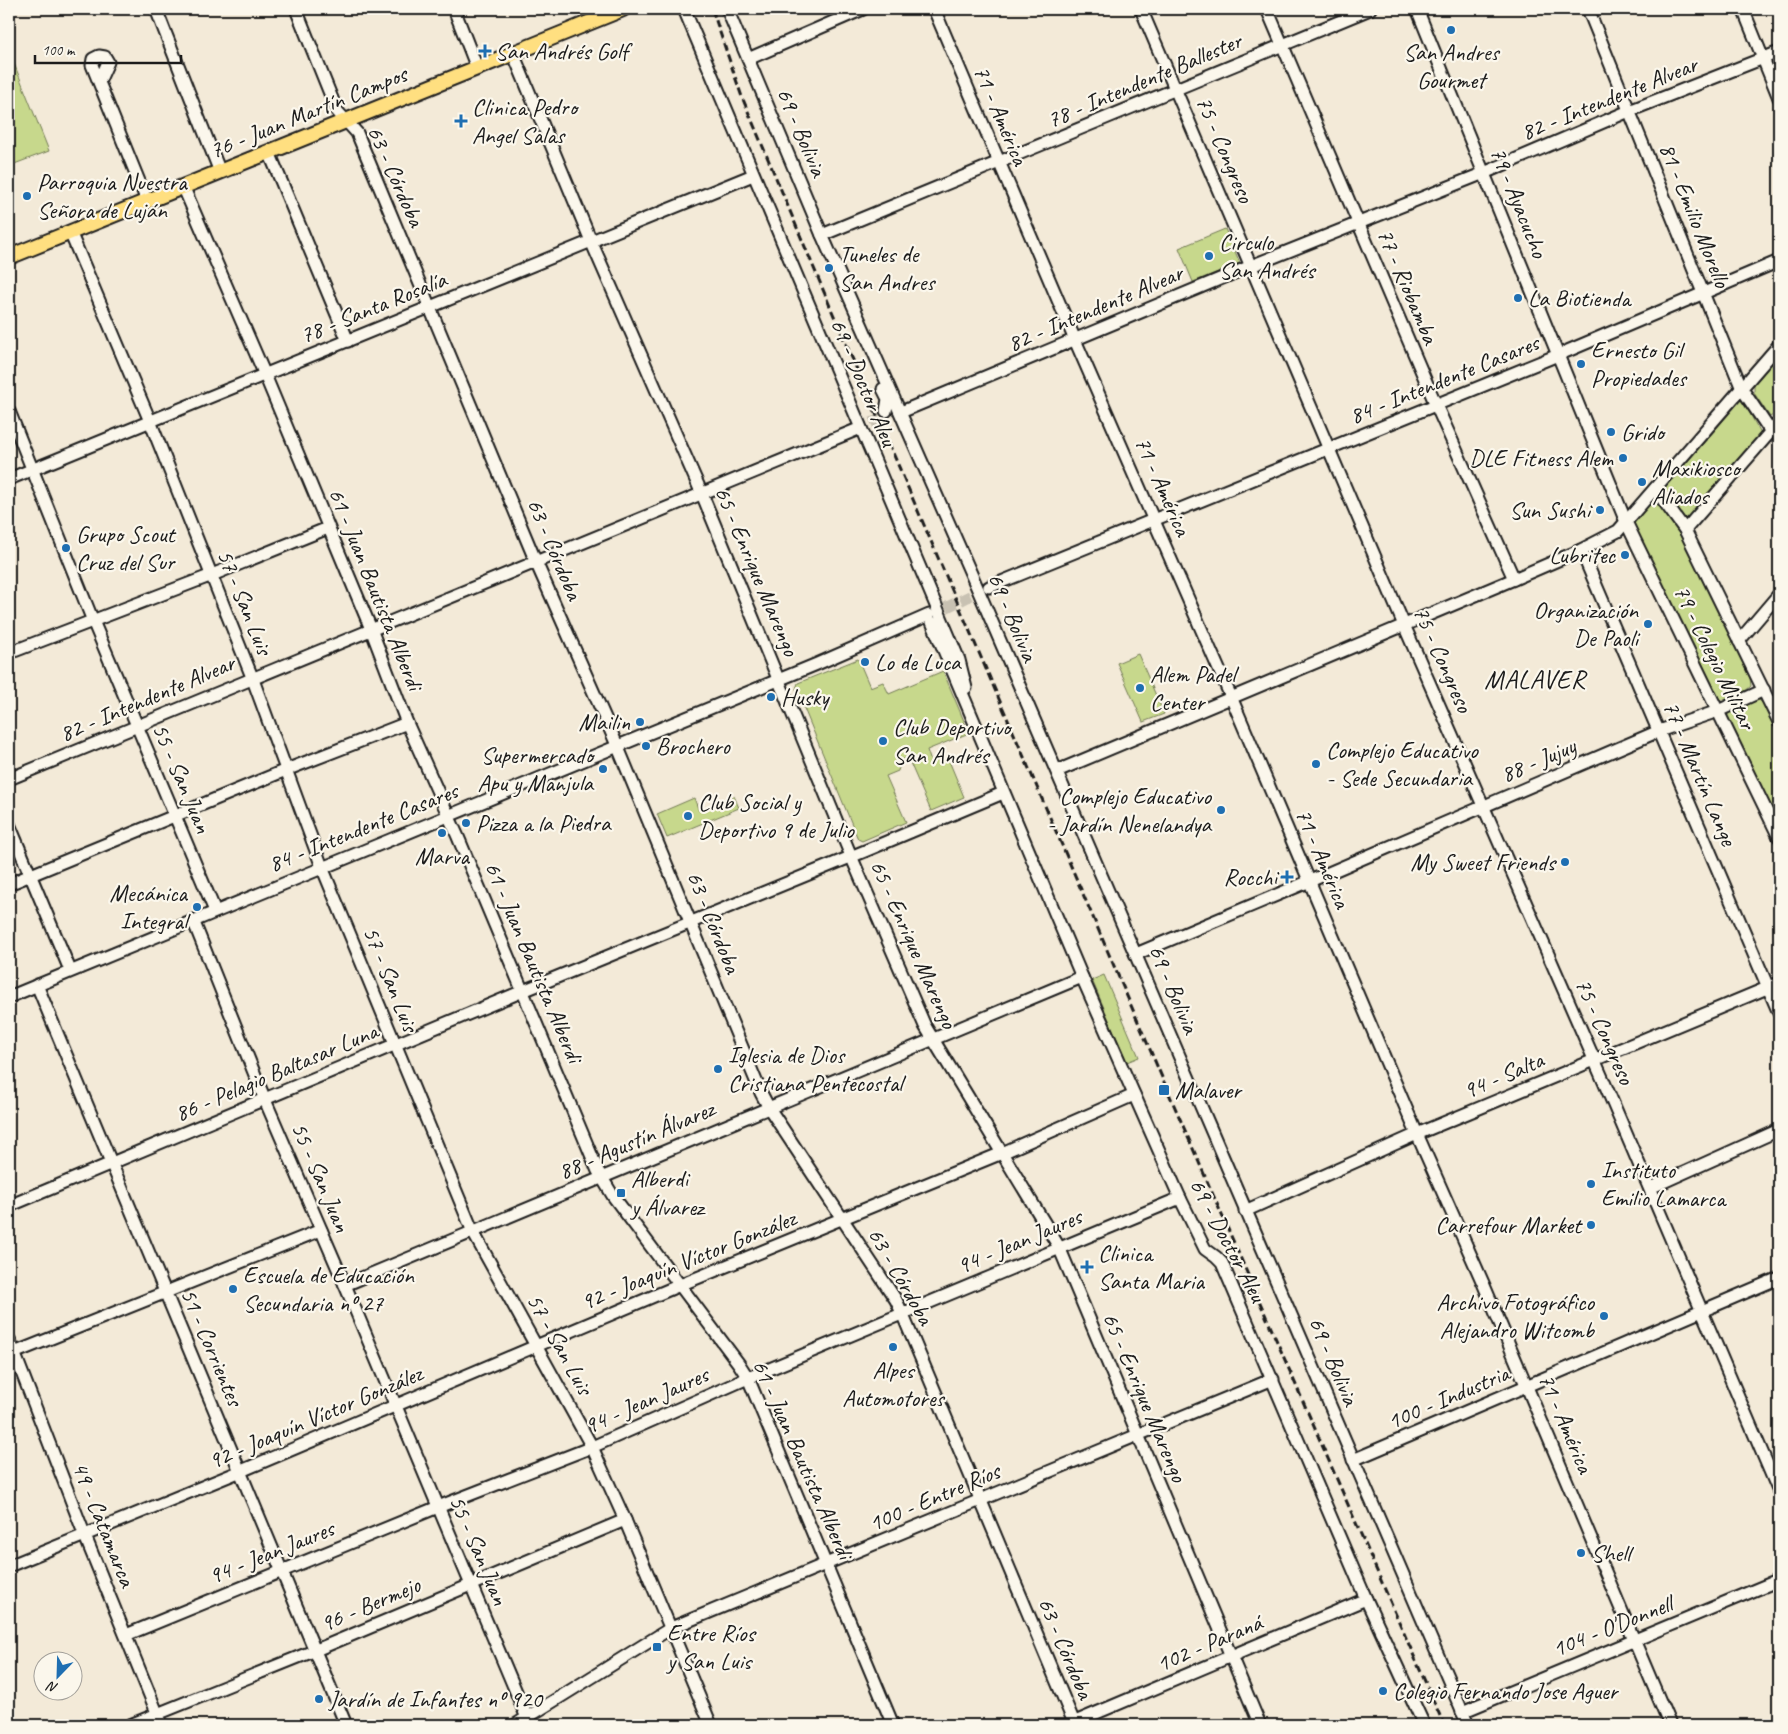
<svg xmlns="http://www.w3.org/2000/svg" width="1788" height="1734" viewBox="0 0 1788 1734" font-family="Caveat,sans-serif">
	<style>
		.green { fill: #c7d88c; stroke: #727a54 }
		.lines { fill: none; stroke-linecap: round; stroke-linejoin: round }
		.minor-tunnel { stroke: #c8c1b2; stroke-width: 11; stroke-dasharray: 11 5.5; stroke-linecap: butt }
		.minor-casing { stroke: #1c1c1c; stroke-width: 15 }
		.major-casing { stroke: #1c1c1c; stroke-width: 18 }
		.minor { stroke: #fbf7ec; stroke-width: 11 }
		.major { stroke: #ffdf80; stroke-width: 14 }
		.rail { stroke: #1c1c1c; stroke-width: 3; stroke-dasharray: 8 4; stroke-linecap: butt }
		.poi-dot { fill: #1f6fb2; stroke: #fbf7ec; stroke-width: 2 }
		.labels { text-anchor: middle; stroke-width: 4.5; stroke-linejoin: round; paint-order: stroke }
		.poi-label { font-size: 24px; fill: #1c1c1c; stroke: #fbf7ec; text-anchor: start }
		.street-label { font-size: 24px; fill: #1c1c1c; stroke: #fbf7ec }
		.quarter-label { font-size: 26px; letter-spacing: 1px; fill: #1c1c1c; stroke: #fbf7ec }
	</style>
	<rect width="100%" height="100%" fill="#f3ead8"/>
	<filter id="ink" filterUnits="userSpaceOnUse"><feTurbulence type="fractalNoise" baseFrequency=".02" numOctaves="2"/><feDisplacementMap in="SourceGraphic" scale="10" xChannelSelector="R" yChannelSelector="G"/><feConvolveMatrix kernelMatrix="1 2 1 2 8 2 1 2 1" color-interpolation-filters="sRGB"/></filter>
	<g filter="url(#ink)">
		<!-- green -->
		<g class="green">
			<path d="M9,51L49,151L9,166Z"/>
			<path d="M1225,229L1240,263L1193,282L1179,248Z"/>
			<path d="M1779,355V409L1775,414L1770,417L1754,393V384Z"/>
			<path d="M1742,399L1761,434L1685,521L1662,491Z"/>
			<path d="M1654,498L1658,500L1684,537L1750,678L1751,686C1743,694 1730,700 1719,700L1716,697L1634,527L1635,520Z"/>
			<path d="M1138,654L1164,714L1143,722L1117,663Z"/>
			<path d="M858,659L870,687L883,682L889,694L943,671L969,733L927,750L931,762L947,756L964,797L931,811L908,758L901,760L898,771L886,776L906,822L862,841L858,839L796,689L798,683Z"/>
			<path d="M1755,698L1759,700L1764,705L1779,737V828L1727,719C1728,706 1744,703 1755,698Z"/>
			<path d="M734,796L739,808L667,838L657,814L694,798L699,811Z"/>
			<path d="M1104,975L1139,1057L1127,1062L1092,980Z"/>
		</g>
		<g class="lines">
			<!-- minor-tunnel -->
			<g class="minor-tunnel">
				<path d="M856,430L880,419L886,411"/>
				<path d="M931,615L986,588"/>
			</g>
			<!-- minor casing -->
			<g class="minor-casing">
				<g id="minor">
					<path d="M156,9L220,172"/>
					<path d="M296,9L337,111L357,133L536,562L617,745L761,1093L769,1108L896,1300L902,1313L1075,1725"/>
					<path d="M454,9L477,68"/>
					<path d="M684,9L959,660L966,688"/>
					<path d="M727,9L822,235L976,585L1468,1725"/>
					<path d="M934,9L1075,340L1231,697L1417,1134L1483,1283L1670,1725"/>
					<path d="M1141,9L1404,625L1604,1082L1779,1492"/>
					<path d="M1267,9L1436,405L1514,579"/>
					<path d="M1417,9L1626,522L1779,837"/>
					<path d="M1588,9L1742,389L1771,432"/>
					<path d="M1743,9L1779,98"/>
					<path d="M513,53L591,241L702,494L851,856L925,1026L1059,1247L1260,1725"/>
					<path d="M748,59L863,9"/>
					<path d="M99,82L108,62L105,57L99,56L93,59L92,65L147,201"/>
					<path d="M269,152L348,341"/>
					<path d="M183,186L265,375L371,629L407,723L458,837L598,1171L613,1196L739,1364L748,1378L893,1725"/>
					<path d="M70,232L150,421L252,677L322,867L473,1232L592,1447L625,1520L711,1725"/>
					<path d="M822,235L1370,9"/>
					<path d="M883,389L888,399L886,411"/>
					<path d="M9,411L93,621L215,911"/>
					<path d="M901,412L1251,266L1484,173L1629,111L1779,52"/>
					<path d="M9,479L753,175"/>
					<path d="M1655,489L1685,530L1779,722"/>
					<path d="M1685,530L1779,422"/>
					<path d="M1581,550L1779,1013"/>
					<path d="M989,587L1558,355L1779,261"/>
					<path d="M932,622L1082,977L1180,1198L1205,1249L1216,1257L1222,1263L1366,1599L1424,1725"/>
					<path d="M1739,641L1779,594"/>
					<path d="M9,653L212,575L328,528"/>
					<path d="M1057,771L1514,579L1581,550L1618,531L1779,345"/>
					<path d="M9,779L856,430"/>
					<path d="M9,824L70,970"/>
					<path d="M9,884L286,770L407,723"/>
					<path d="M193,920L265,1100L345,1285L530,1725"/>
					<path d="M1136,954L1310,881L1659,731L1718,711L1764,690"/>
					<path d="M37,985L346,1725"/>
					<path d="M9,997L817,664L929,615"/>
					<path d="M1650,1188L1779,1130"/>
					<path d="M9,1206L523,991L865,851L1003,793"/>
					<path d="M1245,1211L1417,1134L1779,983"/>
					<path d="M345,1285L1082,977"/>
					<path d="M9,1339L85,1536L162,1725"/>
					<path d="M9,1355L321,1230"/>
					<path d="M1353,1460L1779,1278"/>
					<path d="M9,1566L241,1471L680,1285L1002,1153L1134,1095"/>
					<path d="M126,1635L438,1507L592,1447L748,1378L1180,1198"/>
					<path d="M1462,1712L1779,1580"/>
					<path d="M130,1725L316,1650L625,1520"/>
					<path d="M515,1725L671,1628L1273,1379"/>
					<path d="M1068,1725L1366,1599"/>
				</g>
			</g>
			<!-- major casing -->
			<g class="major-casing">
				<path id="major" d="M9,257L623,9"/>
			</g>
			<!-- minor -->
			<use href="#minor" class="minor"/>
			<!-- major -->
			<use href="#major" class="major"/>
			<!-- rail -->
			<path class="rail" d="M712,9L742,97L840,330L1167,1089L1444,1725"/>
		</g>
	</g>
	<!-- markers -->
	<g class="poi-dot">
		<circle cx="1451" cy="30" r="5"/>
		<path d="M482.5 43.5h5v5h5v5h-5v5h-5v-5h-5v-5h5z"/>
		<path d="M458.5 113.5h5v5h5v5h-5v5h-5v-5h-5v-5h5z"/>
		<circle cx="27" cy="196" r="5"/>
		<circle cx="1209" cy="256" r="5"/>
		<circle cx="829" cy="268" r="5"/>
		<circle cx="1518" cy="298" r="5"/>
		<circle cx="1581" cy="364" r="5"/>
		<circle cx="1611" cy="432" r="5"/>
		<circle cx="1623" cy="458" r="5"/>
		<circle cx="1642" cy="482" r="5"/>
		<circle cx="1600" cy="510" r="5"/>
		<circle cx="66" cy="548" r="5"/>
		<circle cx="1625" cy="555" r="5"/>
		<circle cx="1648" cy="624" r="5"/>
		<circle cx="865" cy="662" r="5"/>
		<circle cx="1140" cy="688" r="5"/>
		<circle cx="771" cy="697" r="5"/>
		<circle cx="640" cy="722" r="5"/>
		<circle cx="883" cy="741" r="5"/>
		<circle cx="646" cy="746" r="5"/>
		<circle cx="1316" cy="764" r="5"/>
		<circle cx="603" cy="769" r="5"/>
		<circle cx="1221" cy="810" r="5"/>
		<circle cx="688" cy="816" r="5"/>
		<circle cx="466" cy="823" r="5"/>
		<circle cx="442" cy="833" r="5"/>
		<circle cx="1565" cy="862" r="5"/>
		<path d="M1284.5 869.5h5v5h5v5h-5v5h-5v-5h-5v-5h5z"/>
		<circle cx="197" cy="907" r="5"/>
		<circle cx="718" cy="1069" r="5"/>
		<rect x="1158" y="1084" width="12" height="12" rx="2.5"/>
		<circle cx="1591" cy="1184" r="5"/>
		<rect x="616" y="1188" width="10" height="10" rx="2.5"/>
		<circle cx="1591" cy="1225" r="5"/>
		<path d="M1084.5 1259.5h5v5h5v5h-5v5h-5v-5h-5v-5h5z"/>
		<circle cx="233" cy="1289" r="5"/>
		<circle cx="1604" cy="1316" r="5"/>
		<circle cx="893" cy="1347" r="5"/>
		<circle cx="1581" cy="1553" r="5"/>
		<rect x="652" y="1642" width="10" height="10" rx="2.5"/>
		<circle cx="1383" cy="1691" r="5"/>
		<circle cx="319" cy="1699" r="5"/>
	</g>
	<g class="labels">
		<!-- poi labels -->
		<g class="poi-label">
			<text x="495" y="59">San Andrés Golf</text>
			<text x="1451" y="60" text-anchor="middle">San Andres<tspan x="1451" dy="28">Gourmet</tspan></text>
			<text x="472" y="115">Clinica Pedro<tspan x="472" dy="28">Angel Salas</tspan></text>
			<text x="37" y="190">Parroquia Nuestra<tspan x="37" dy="28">Señora de Luján</tspan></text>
			<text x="1219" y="250">Circulo<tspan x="1219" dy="28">San Andrés</tspan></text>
			<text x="839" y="262">Tuneles de<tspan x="839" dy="28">San Andres</tspan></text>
			<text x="1528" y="306">La Biotienda</text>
			<text x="1591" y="358">Ernesto Gil<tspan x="1591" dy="28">Propiedades</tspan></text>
			<text x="1621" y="440">Grido</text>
			<text x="1613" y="466" text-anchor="end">DLE Fitness Alem</text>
			<text x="1652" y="476">Maxikiosco<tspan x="1652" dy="28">Aliados</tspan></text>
			<text x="1590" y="518" text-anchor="end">Sun Sushi</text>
			<text x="76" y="542">Grupo Scout<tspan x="76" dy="28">Cruz del Sur</tspan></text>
			<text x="1615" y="563" text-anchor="end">Lubritec</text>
			<text x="1638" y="618" text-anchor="end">Organización<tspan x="1638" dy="28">De Paoli</tspan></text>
			<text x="875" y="670">Lo de Luca</text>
			<text x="1150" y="682">Alem Padel<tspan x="1150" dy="28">Center</tspan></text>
			<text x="781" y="705">Husky</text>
			<text x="630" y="730" text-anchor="end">Mailin</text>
			<text x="893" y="735">Club Deportivo<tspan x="893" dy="28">San Andrés</tspan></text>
			<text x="656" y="754">Brochero</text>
			<text x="1326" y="758">Complejo Educativo<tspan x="1326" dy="28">- Sede Secundaria</tspan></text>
			<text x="593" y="763" text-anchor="end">Supermercado<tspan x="593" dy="28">Apu y Manjula</tspan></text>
			<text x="1211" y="804" text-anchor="end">Complejo Educativo<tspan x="1211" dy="28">- Jardín Nenelandya</tspan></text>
			<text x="698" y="810">Club Social y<tspan x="698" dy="28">Deportivo 9 de Julio</tspan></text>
			<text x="476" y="831">Pizza a la Piedra</text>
			<text x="442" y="864" text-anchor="middle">Marva</text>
			<text x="1555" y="870" text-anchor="end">My Sweet Friends</text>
			<text x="1277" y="885" text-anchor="end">Rocchi</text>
			<text x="187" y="901" text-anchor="end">Mecánica<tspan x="187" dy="28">Integral</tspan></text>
			<text x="728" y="1063">Iglesia de Dios<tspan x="728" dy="28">Cristiana Pentecostal</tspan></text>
			<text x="1175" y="1098">Malaver</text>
			<text x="1601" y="1178">Instituto<tspan x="1601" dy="28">Emilio Lamarca</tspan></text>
			<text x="631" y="1187">Alberdi<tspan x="631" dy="28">y Álvarez</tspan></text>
			<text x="1581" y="1233" text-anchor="end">Carrefour Market</text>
			<text x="1098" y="1261">Clinica<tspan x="1098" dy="28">Santa Maria</tspan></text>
			<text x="243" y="1283">Escuela de Educación<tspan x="243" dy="28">Secundaria nº 27</tspan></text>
			<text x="1594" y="1310" text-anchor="end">Archivo Fotográfico<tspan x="1594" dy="28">Alejandro Witcomb</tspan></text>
			<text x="893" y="1378" text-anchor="middle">Alpes<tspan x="893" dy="28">Automotores</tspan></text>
			<text x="1591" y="1561">Shell</text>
			<text x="667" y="1641">Entre Ríos<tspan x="667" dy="28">y San Luis</tspan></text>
			<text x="1393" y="1699">Colegio Fernando Jose Aguer</text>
			<text x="329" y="1707">Jardín de Infantes nº 920</text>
		</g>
		<!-- street labels -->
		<g class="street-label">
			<text transform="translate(1144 80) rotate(-23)" y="8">78 - Intendente Ballester</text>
			<text transform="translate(1609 98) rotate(-22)" y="8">82 - Intendente Alvear</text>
			<text transform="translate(308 112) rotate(-22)" y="8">76 - Juan Martín Campos</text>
			<text transform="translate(1001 115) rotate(67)" y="8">71 - América</text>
			<text transform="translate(802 132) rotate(67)" y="8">69 - Bolivia</text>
			<text transform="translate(1225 149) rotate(67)" y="8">75 - Congreso</text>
			<text transform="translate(396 176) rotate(66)" y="8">63 - Córdoba</text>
			<text transform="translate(1519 202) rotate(68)" y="8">79 - Ayacucho</text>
			<text transform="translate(1695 215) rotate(68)" y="8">81 - Emilio Morello</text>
			<text transform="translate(1408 286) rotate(67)" y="8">77 - Riobamba</text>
			<text transform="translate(373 307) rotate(-22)" y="8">78 - Santa Rosalía</text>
			<text transform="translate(1095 308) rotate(-23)" y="8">82 - Intendente Alvear</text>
			<text transform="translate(1444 379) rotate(-22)" y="8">84 - Intendente Casares</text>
			<text transform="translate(864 382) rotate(67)" y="8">69 - Doctor Aleu</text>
			<text transform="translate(1163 486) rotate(66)" y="8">71 - América</text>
			<text transform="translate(555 549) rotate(67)" y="8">63 - Córdoba</text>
			<text transform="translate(757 571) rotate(67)" y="8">65 - Enrique Marengo</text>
			<text transform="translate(376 589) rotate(68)" y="8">61 - Juan Bautista Alberdi</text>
			<text transform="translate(245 602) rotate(68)" y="8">57 - San Luis</text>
			<text transform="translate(1013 617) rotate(67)" y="8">69 - Bolivia</text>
			<text transform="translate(1715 657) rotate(64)" y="8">79 - Colegio Militar</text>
			<text transform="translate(1443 659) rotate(66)" y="8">75 - Congreso</text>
			<text transform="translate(147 698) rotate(-23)" y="8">82 - Intendente Alvear</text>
			<text transform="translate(1538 760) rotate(-23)" y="8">88 - Jujuy</text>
			<text transform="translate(1700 773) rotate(67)" y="8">77 - Martín Lange</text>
			<text transform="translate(182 778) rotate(67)" y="8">55 - San Juan</text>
			<text transform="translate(363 827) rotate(-22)" y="8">84 - Intendente Casares</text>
			<text transform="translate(1323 858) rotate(67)" y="8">71 - América</text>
			<text transform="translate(714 922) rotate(68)" y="8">63 - Córdoba</text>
			<text transform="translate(914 944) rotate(66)" y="8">65 - Enrique Marengo</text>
			<text transform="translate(534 962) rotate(67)" y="8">61 - Juan Bautista Alberdi</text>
			<text transform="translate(391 979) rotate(68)" y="8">57 - San Luis</text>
			<text transform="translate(1174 989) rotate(67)" y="8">69 - Bolivia</text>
			<text transform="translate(1605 1031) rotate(66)" y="8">75 - Congreso</text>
			<text transform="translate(276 1072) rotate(-23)" y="8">86 - Pelagio Baltasar Luna</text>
			<text transform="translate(1503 1075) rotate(-23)" y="8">94 - Salta</text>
			<text transform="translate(636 1140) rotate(-23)" y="8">88 - Agustín Álvarez</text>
			<text transform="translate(321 1177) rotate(67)" y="8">55 - San Juan</text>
			<text transform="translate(1228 1240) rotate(62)" y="8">69 - Doctor Aleu</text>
			<text transform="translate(1019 1241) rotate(-23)" y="8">94 - Jean Jaures</text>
			<text transform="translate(688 1260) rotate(-22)" y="8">92 - Joaquín Víctor González</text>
			<text transform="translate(901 1276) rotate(60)" y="8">63 - Córdoba</text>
			<text transform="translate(560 1344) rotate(61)" y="8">57 - San Luis</text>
			<text transform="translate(212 1347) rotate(67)" y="8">51 - Corrientes</text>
			<text transform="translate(1334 1361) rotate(67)" y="8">69 - Bolivia</text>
			<text transform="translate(1145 1397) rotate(67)" y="8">65 - Enrique Marengo</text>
			<text transform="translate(1448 1397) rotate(-23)" y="8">100 - Industria</text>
			<text transform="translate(646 1400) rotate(-24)" y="8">94 - Jean Jaures</text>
			<text transform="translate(315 1417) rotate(-23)" y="8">92 - Joaquín Víctor González</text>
			<text transform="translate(1566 1423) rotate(67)" y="8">71 - América</text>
			<text transform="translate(803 1459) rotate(66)" y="8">61 - Juan Bautista Alberdi</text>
			<text transform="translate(934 1497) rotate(-23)" y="8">100 - Entre Ríos</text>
			<text transform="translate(104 1524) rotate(68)" y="8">49 - Catamarca</text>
			<text transform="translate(479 1550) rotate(67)" y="8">55 - San Juan</text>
			<text transform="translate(271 1552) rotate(-22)" y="8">94 - Jean Jaures</text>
			<text transform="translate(370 1604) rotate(-23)" y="8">96 - Bermejo</text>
			<text transform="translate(1612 1626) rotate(-22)" y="8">104 - O'Donnell</text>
			<text transform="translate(1209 1643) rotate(-23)" y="8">102 - Paraná</text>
			<text transform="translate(1066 1648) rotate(67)" y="8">63 - Córdoba</text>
		</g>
		<!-- quarter labels -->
		<g class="quarter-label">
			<text x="1535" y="688">MALAVER</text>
		</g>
	</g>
	<!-- margin -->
	<rect width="1788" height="1734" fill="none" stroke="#fbf7ec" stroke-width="30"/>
	<rect x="15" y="15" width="1758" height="1704" fill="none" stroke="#1c1c1c" stroke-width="2" filter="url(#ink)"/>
	<!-- north arrow -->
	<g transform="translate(58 1676) rotate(203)"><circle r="24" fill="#fbf7ec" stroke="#a29f99"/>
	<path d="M0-4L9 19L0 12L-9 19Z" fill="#1f6fb2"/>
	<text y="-8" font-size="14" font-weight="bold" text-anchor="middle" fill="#1c1c1c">N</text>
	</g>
	<!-- scale -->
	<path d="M35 55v8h146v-8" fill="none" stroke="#1c1c1c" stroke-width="2.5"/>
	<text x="42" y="55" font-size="15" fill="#1c1c1c" stroke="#fbf7ec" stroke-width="4" paint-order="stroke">100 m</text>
</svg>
